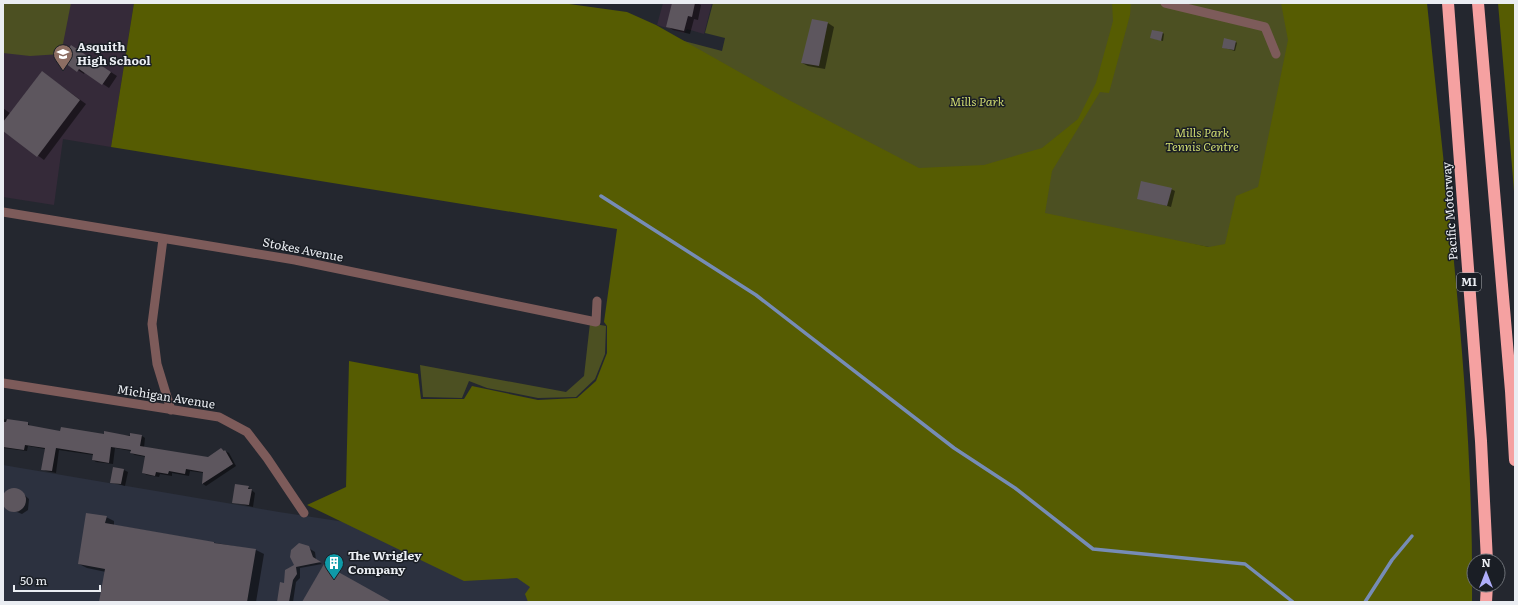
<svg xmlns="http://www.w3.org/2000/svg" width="1518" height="605" viewBox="0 0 1518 605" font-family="Literata,serif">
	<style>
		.built { fill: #2c313f }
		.education { fill: #352a39 }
		.green { fill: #4c5022 }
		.forest { fill: #565c02 }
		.shadow { fill: #0007 }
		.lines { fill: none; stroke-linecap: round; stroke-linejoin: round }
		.stream { stroke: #768cb6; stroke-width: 3.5 }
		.building { fill: #5d565e }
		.street { stroke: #7d5b5a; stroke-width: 9 }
		.highway { stroke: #f5a1a1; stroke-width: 12 }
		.labels { text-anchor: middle; stroke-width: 3; stroke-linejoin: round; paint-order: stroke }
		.shield { fill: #1a1e25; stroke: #acafb4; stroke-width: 1 }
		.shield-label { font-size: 11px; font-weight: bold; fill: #eaedf2 }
		.poi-label { font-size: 12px; font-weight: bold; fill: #eaedf2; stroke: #1a1e25; text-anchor: start }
		.park-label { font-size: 12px; font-style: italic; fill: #cfda70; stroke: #1a1e25 }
		.street-label { font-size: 12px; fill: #eaedf2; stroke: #1a1e25 }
	</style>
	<rect width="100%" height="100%" fill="#24272f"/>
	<!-- built -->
	<path class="built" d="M3,465L279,512L530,550V590L532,602H3Z"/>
	<!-- education -->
	<g class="education">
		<path d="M3,3H134L111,147L63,139L54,205L3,197Z"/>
		<path d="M663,3H712L704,34L687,29L684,33L657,25Z"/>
	</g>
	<!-- green -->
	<g class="green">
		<path d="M3,3H71L61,54L30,56L3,53Z"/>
		<path d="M713,3H1331L1286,255L1209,247L641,147L661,35L722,51L725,38L705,33Z"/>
		<path d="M590,323L606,326L605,354L595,379L576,397L538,398L487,388L469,381L462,398L423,397L420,365L566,392L584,376Z"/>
	</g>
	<!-- forest -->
	<g class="forest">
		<path d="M134,3H562L627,12L656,25L785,98L919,168L984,165L1042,148L1078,119L1096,83L1113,21L1112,3H1131L1130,15L1109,93L1100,92L1052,171L1045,213L1209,247L1225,244L1236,196L1258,187L1288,40L1281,3H1427C1447,202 1474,402 1472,602H528L525,594L530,587L517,578L464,581L307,505L346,487L349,361L418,374L421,399H464L472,386L538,400L577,398L596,381L607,353V326L604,322L617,229L111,147Z"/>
		<path d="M1498,3H1515V205L1513,178Z"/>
	</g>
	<!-- shadow -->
	<g class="shadow">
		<path d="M673,3H697L701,5L698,20L694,19L690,34L673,30L667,26Z"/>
		<path d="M828,23L834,27L825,69L808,66L802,63Z"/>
		<path d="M1163,33L1164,34L1163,41L1152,38Z"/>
		<path d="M1236,42L1237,43L1235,51L1225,48Z"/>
		<path d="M77,50L117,76L109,88L85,72L84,74L62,60Z"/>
		<path d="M42,72L86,104L44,160L3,130V108L11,114Z"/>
		<path d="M1171,189L1175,191L1171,207L1138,198Z"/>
		<path d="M3,419L28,423L31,427L61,432L142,436L145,438L144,448L209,458L221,449L229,453L236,466L206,486L203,484L204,473L190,471L189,476L172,473V476L160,474L159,477L147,475L143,473L146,457L135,455L131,453V451L115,448L113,464L96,462L93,460V455L59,450L56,473L46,471L42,469L45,449L28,446L27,451L3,448Z"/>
		<path d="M124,470L128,472L125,486L111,482Z"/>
		<path d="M248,487L255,493L253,507L233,502Z"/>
		<path d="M13,490L20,491L29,499L28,510L22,514L7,508L4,502L5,496Z"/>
		<path d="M106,517L114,521V525L256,550L264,554L256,602H102L106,572L87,568L79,564Z"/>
		<path d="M307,547L315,552L316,560L322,564L300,568V578L296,582L293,602H274H278L285,584Z"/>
	</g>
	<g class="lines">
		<!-- stream -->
		<g class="stream">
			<path d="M601,196L756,295L954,448L1015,488L1093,549L1245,564L1293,602"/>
			<path d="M1365,602L1392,560L1412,536"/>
		</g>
	</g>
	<!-- building -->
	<g class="building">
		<path d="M672,3H695L692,17L688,16L684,31L666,27Z"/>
		<path d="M812,19L828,22L819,66L801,63Z"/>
		<path d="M1152,30L1163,32L1161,41L1150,38Z"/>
		<path d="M1224,38L1236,41L1234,50L1222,48Z"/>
		<path d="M71,45L111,72L102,85L79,69L77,72L61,60Z"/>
		<path d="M42,71L80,100L37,157L3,131V122Z"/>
		<path d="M1141,181L1172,188L1167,206L1137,199Z"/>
		<path d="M7,419L28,422V425L60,431L61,427L104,434V431L130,436V433L142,435L140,446L208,457L221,448L224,451L225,450L233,464L202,484L203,472L186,469L185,474L169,471L168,474L156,472L155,476L142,473L145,456L130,453L131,450L111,447L109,463L92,460L93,454L56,448L52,471L41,470L45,448L25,445L24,450L3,447V422H6Z"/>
		<path d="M113,467L124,469L121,484L110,483Z"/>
		<path d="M235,484L249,486L248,489H252L249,505L232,503Z"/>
		<circle cx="14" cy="500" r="12"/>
		<path d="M86,513L107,516L105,523L214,542V543L256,549L247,602H99L105,569L78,564Z"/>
		<path d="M299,543L309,546L313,557L321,562L296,567L297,574L293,580L289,602H277L280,582L284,583L285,570L294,565L290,557L291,550Z"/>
		<path d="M324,564L392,602H302Z"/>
	</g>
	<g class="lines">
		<!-- street -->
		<g class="street">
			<path d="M1165,3L1265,27L1276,54"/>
			<path d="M3,212L295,260L596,322L597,301"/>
			<path d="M163,239L152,324L157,364L171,410"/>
			<path d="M3,383L219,417L247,432L267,458L304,513"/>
		</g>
		<!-- highway -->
		<g class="highway">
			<path d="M1448,3L1481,441L1487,561"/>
			<path d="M1478,3L1511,391L1515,460"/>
			<path d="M1486,602L1487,585"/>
		</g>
	</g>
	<!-- icons -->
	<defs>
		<g id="school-pin" transform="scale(1)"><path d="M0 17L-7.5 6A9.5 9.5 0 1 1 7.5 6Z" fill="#8d6e63" stroke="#1a1e25"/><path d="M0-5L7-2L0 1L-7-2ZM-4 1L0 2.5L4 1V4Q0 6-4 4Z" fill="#fff"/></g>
		<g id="building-pin" transform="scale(1)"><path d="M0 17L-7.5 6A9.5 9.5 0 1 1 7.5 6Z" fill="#0f9aa8" stroke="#1a1e25"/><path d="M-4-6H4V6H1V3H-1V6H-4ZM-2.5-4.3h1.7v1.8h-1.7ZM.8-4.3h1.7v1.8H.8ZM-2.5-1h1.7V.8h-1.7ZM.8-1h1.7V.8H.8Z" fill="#fff"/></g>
	</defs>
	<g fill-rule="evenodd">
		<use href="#school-pin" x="63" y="54"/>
		<use href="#building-pin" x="334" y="563"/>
	</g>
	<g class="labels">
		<!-- shield labels -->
		<rect class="shield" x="1457" y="273" width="24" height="18" rx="3"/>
		<g class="shield-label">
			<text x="1469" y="286">M1</text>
		</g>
		<!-- poi labels -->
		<g class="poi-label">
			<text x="77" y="51">Asquith<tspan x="77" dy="14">High School</tspan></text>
			<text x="348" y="560">The Wrigley<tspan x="348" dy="14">Company</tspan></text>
		</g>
		<!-- park labels -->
		<g class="park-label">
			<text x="977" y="106">Mills Park</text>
			<text x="1202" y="137">Mills Park<tspan x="1202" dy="14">Tennis Centre</tspan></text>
		</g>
		<!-- street labels -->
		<g class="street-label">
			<text transform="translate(1450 211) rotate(-94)" y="4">Pacific Motorway</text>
			<text transform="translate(303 250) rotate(11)" y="4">Stokes Avenue</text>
			<text transform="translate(166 397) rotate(9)" y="4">Michigan Avenue</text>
		</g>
	</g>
	<!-- border -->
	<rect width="1518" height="605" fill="none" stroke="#eaedf2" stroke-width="8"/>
	<!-- north arrow -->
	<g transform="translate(1486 573)"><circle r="19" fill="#1a1e25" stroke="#6d7177"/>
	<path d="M0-3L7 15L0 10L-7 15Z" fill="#afaefa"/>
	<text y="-6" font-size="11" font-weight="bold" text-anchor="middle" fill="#eaedf2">N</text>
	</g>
	<!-- scale -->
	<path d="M14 585v6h86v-6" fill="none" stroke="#eaedf2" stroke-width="2"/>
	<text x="20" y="585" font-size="12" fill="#eaedf2" stroke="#1a1e25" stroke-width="3" paint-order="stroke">50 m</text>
</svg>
